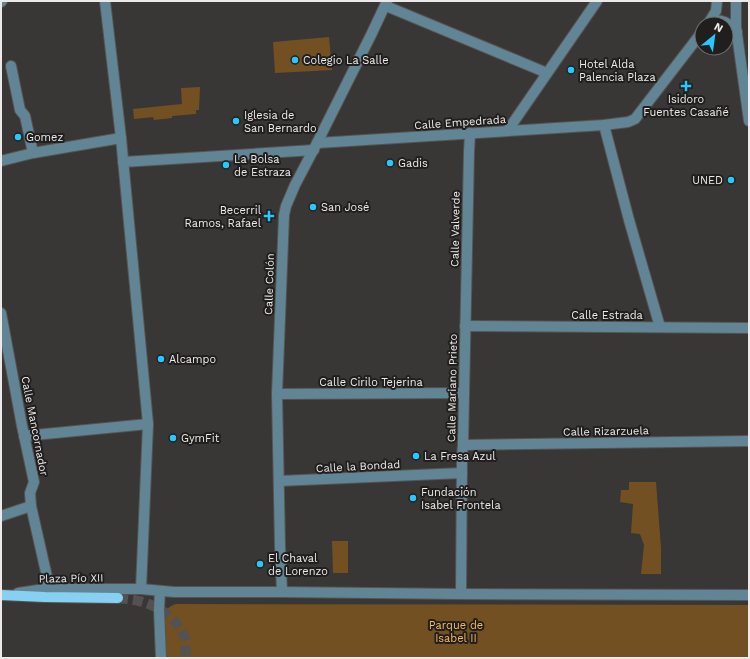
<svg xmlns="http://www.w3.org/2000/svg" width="750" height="659" viewBox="0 0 750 659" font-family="'Work Sans',sans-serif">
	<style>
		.green { fill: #725022 }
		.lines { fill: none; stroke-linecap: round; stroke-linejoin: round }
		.major-tunnel { stroke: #545250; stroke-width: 10; stroke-dasharray: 10 5; stroke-linecap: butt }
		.minor-casing { stroke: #565452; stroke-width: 12 }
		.major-casing { stroke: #565452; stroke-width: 12 }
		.minor { stroke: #628595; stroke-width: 10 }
		.major { stroke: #86d1f2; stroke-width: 10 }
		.poi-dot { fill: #28c8ff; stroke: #201f1e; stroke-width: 1.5 }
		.labels { text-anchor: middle; stroke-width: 4; stroke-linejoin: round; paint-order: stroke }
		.poi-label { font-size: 11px; fill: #eceae9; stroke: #201f1e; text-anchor: start }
		.street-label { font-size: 11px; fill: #eceae9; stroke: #201f1e }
		.park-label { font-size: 11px; fill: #fcb85c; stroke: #201f1e }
	</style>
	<rect width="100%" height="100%" fill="#393735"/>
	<!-- green -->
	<g class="green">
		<path d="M329,37L332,70L275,73L273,42Z"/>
		<path d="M200,87L199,110H196V114L172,116V118L154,120L153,117L134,119L133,109L182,104L181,88Z"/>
		<path d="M629,482H656L661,548V574H641L644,545L640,534L631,533L633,504L620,502L621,490H629Z"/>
		<path d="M332,541H348V573H333Z"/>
		<path d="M176,604L749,605V658H165L163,616C166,610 169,606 176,604Z"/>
	</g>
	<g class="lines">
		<!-- major-tunnel -->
		<path class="major-tunnel" d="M118,598C125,599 132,599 139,601C157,605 177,618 184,636C186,643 185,651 186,658"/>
		<!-- minor casing -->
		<g class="minor-casing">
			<g id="minor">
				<path d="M105,1L121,138L148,424L141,589"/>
				<path d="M736,1V27L749,121"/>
				<path d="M1,2L2,1"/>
				<path d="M386,6L547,73"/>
				<path d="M710,21C724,19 728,23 737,32"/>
				<path d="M708,24L716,11L717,1"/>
				<path d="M11,66L20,110L25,116L33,153"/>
				<path d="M604,125L629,220L660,327"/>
				<path d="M508,130L597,1"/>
				<path d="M317,143L604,125L628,122L635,119L702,32"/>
				<path d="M1,161L33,153L121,138"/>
				<path d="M123,162L314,150"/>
				<path d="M1,313L22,426L34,482L30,493L31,506L48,581L47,586L45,589"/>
				<path d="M465,326L749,328"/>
				<path d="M277,394L464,393"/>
				<path d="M24,436L148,424"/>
				<path d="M463,445L749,441"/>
				<path d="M279,481L462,473"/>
				<path d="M1,516L31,506"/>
				<path d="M160,591L159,609L161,658"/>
				<path d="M282,592L280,546L277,394L284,215L286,206L295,185L317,143L371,35L387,1"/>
				<path d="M18,593L45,589H141L174,592H282L461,594L749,595"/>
				<path d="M461,594L462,456L463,445L469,152L470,133"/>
			</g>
		</g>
		<!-- major casing -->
		<g class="major-casing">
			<path id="major" d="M1,595L45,597L118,598"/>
		</g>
		<!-- minor -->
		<use href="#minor" class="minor"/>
		<!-- major -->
		<use href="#major" class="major"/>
	</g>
	<!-- markers -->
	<g class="poi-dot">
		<circle cx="295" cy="60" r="4"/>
		<circle cx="571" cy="70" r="4"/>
		<path d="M684 80h4v4h4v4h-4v4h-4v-4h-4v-4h4z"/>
		<circle cx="236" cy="121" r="4"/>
		<circle cx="18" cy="137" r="4"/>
		<circle cx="390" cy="163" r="4"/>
		<circle cx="226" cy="165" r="4"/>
		<circle cx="731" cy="180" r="4"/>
		<circle cx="313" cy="207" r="4"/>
		<path d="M267 210h4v4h4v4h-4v4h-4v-4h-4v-4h4z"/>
		<circle cx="161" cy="359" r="4"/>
		<circle cx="173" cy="438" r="4"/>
		<circle cx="416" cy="456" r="4"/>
		<circle cx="413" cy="498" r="4"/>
		<circle cx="260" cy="564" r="4"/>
	</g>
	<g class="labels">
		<!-- poi labels -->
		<g class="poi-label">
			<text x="303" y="64">Colegio La Salle</text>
			<text x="579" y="68">Hotel Alda<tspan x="579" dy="13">Palencia Plaza</tspan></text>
			<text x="686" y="103" text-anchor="middle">Isidoro<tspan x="686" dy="13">Fuentes Casañé</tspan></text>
			<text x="244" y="119">Iglesia de<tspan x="244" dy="13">San Bernardo</tspan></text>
			<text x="26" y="141">Gomez</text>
			<text x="234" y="163">La Bolsa<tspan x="234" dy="13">de Estraza</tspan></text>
			<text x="398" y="167">Gadis</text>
			<text x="723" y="184" text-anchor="end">UNED</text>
			<text x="321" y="211">San José</text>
			<text x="261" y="214" text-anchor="end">Becerril<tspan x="261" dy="13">Ramos, Rafael</tspan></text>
			<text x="169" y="363">Alcampo</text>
			<text x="181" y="442">GymFit</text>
			<text x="424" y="460">La Fresa Azul</text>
			<text x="421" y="496">Fundación<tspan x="421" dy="13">Isabel Frontela</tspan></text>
			<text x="268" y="562">El Chaval<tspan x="268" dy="13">de Lorenzo</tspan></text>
		</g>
		<!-- street labels -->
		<g class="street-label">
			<text transform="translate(460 122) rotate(-4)" y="4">Calle Empedrada</text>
			<text transform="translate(455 229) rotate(-89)" y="4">Calle Valverde</text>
			<text transform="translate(269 284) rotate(-88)" y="4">Calle Colón</text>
			<text x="607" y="319">Calle Estrada</text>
			<text x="371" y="386">Calle Cirilo Tejerina</text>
			<text transform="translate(452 388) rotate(-89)" y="4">Calle Mariano Prieto</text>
			<text transform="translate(35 426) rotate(79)" y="4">Calle Mancornador</text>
			<text transform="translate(606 431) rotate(-1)" y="4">Calle Rizarzuela</text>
			<text transform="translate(358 466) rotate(-3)" y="4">Calle la Bondad</text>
			<text transform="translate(71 578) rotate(-1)" y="4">Plaza Pío XII</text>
		</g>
		<!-- park labels -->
		<g class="park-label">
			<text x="456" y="629">Parque de<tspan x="456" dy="13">Isabel II</tspan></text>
		</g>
	</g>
	<!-- border -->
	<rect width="750" height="659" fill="none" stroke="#eceae9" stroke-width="4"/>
	<!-- north arrow -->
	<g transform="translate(714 36) rotate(29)"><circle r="19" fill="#201f1e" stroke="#72706f"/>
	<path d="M0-3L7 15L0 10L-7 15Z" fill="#28c8ff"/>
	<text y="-6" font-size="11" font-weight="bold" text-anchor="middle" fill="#eceae9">N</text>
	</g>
</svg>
